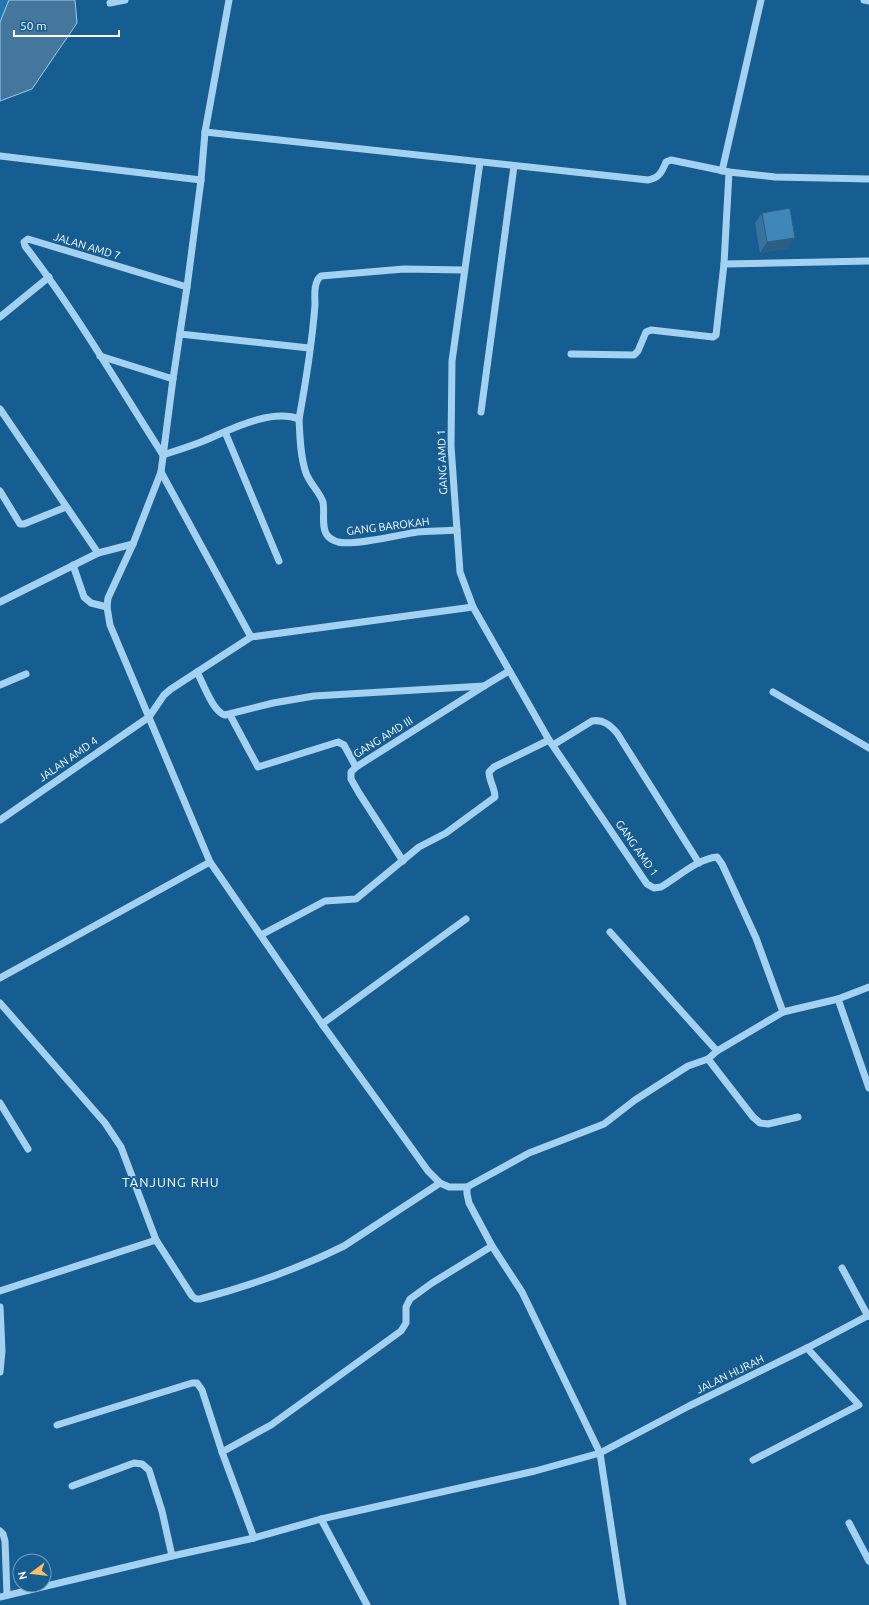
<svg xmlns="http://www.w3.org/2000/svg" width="869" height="1605" viewBox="0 0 869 1605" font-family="Ubuntu,sans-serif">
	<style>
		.green { fill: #2676ae }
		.water { fill: #45779d; stroke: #97cef3 }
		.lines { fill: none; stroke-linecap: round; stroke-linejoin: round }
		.minor { stroke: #a5d1f0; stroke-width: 7 }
		.wall { fill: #36739f }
		.shaded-wall { fill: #2c5e82 }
		.building { fill: #3f86b9; stroke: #2c5e82 }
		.labels { text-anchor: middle; stroke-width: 4; stroke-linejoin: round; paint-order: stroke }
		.street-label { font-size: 11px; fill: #fff; stroke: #165d92 }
		.quarter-label { font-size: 13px; letter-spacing: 1px; fill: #fff; stroke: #165d92 }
	</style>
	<rect width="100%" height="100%" fill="#165d92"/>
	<!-- green -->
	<path class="green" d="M0,0H9L0,22Z"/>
	<!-- water -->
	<path class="water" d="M9,0H75L77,23L32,89L0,101V22Z"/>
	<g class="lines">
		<!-- minor -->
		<g class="minor">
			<path d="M229,0L205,132L201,180L187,287L173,379L161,472L133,544L108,598L107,607L110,625L210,862L322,1024L428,1171L440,1183L449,1187H467L529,1153L604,1124L635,1100L688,1066L708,1059L717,1051L783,1012L838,999L869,987"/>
			<path d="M864,0L869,1"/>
			<path d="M110,3L125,0"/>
			<path d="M205,132L648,180C659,178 662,172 666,162L671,160L729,172L775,177L869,179"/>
			<path d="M0,156L201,180"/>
			<path d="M480,162L452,361L451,446L460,572L473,607L549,740L647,884L654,888L661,887C678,877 697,859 717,857L722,864L756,938L783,1012"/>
			<path d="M722,171L761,0"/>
			<path d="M724,264L869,261"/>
			<path d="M187,287L28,239L24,242L25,246C76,312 118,385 163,455C175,451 188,447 201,442C228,431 270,408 299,419C306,381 312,343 315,305C315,297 313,282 321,276L404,269L464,270"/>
			<path d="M0,317L49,277"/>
			<path d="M180,334L309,348"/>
			<path d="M571,354L634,355L638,351L646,332L651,330L713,337L716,335L724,264L729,172"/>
			<path d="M100,356L173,379"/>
			<path d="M0,409L98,553"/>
			<path d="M481,412L514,166"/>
			<path d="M299,419C300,436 300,456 306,473C310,484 319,491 323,502C325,512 321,527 327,535C329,538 335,541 338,542C353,546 399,535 417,532C430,531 443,531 457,530"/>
			<path d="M225,432L279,561"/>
			<path d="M161,472L251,637"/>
			<path d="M0,491L20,524H24L66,507"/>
			<path d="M73,565L84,597L91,603L107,607"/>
			<path d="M0,602L98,553L133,544"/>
			<path d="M197,672C203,683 213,712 225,715L273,703L314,696L484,686"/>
			<path d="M0,685L26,674"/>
			<path d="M773,692L869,748"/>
			<path d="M230,715L258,767L338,742L344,745L356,767"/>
			<path d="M553,745L592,721C603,719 610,725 617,733L699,863"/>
			<path d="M0,820L149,717L164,695L171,689L251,637L473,607"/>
			<path d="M403,861L359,793L351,779V772L356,767L484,686L509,671"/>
			<path d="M610,932L717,1051"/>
			<path d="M261,935L325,901L356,899L419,847L446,833L495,797C495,788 489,781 489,772L494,767L549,740"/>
			<path d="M0,978L210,862"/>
			<path d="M838,999L869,1088"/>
			<path d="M0,1003L105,1123L121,1147L156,1240"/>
			<path d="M322,1024L466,919"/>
			<path d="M708,1059L753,1117L760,1123L768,1124L798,1117"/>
			<path d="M0,1103L28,1149"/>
			<path d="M467,1187V1194L469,1203L492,1246L522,1292L600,1453L623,1605"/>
			<path d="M842,1268L868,1316"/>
			<path d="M0,1291L156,1240L192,1296L196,1299H200C249,1286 298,1269 344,1246L440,1183"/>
			<path d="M0,1307L2,1351L0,1372"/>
			<path d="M57,1425L192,1383H197L202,1390L222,1452L254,1538"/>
			<path d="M222,1452L271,1425L401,1331L406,1323V1307L410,1299L432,1283L492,1246"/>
			<path d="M753,1460L859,1405L807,1348"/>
			<path d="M72,1486L134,1463L142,1464L149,1470L162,1511L172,1556"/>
			<path d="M321,1519L367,1605"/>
			<path d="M849,1523L869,1561"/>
			<path d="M0,1531L3,1534L5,1541L7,1595"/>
			<path d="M0,1597L172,1556L254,1538L321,1519L535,1471L600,1453L689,1406L807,1348L869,1315"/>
		</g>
	</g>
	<!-- wall -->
	<path class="wall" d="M762,213L788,248L760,253L755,223Z"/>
	<!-- shaded-wall -->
	<path class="shaded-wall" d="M795,238L788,248L760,253L767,242Z"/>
	<!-- building -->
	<path class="building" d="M790,208L795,238L767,242L762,213Z"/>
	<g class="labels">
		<!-- street labels -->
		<g class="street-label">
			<text transform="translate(87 246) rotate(17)" y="4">JALAN AMD 7</text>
			<text transform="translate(442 462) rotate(-92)" y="4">GANG AMD 1</text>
			<text transform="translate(388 526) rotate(-7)" y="4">GANG BAROKAH</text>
			<text transform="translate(383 737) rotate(-32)" y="4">GANG AMD III</text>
			<text transform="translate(68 759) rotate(-35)" y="4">JALAN AMD 4</text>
			<text transform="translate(637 848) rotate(55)" y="4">GANG AMD 1</text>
			<text transform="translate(730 1374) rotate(-26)" y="4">JALAN HIJRAH</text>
		</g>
		<!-- quarter labels -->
		<g class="quarter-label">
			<text x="171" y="1187">TANJUNG RHU</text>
		</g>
	</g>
	<!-- north arrow -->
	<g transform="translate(32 1573) rotate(255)"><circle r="19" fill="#165d92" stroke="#739ebe"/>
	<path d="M0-3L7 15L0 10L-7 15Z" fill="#ffbe64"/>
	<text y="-6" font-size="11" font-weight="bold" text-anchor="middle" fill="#ffffff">N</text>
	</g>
	<!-- scale -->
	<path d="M14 30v6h105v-6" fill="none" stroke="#ffffff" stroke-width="2"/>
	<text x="20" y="30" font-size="12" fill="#ffffff" stroke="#165d92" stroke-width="3" paint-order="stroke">50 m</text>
</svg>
